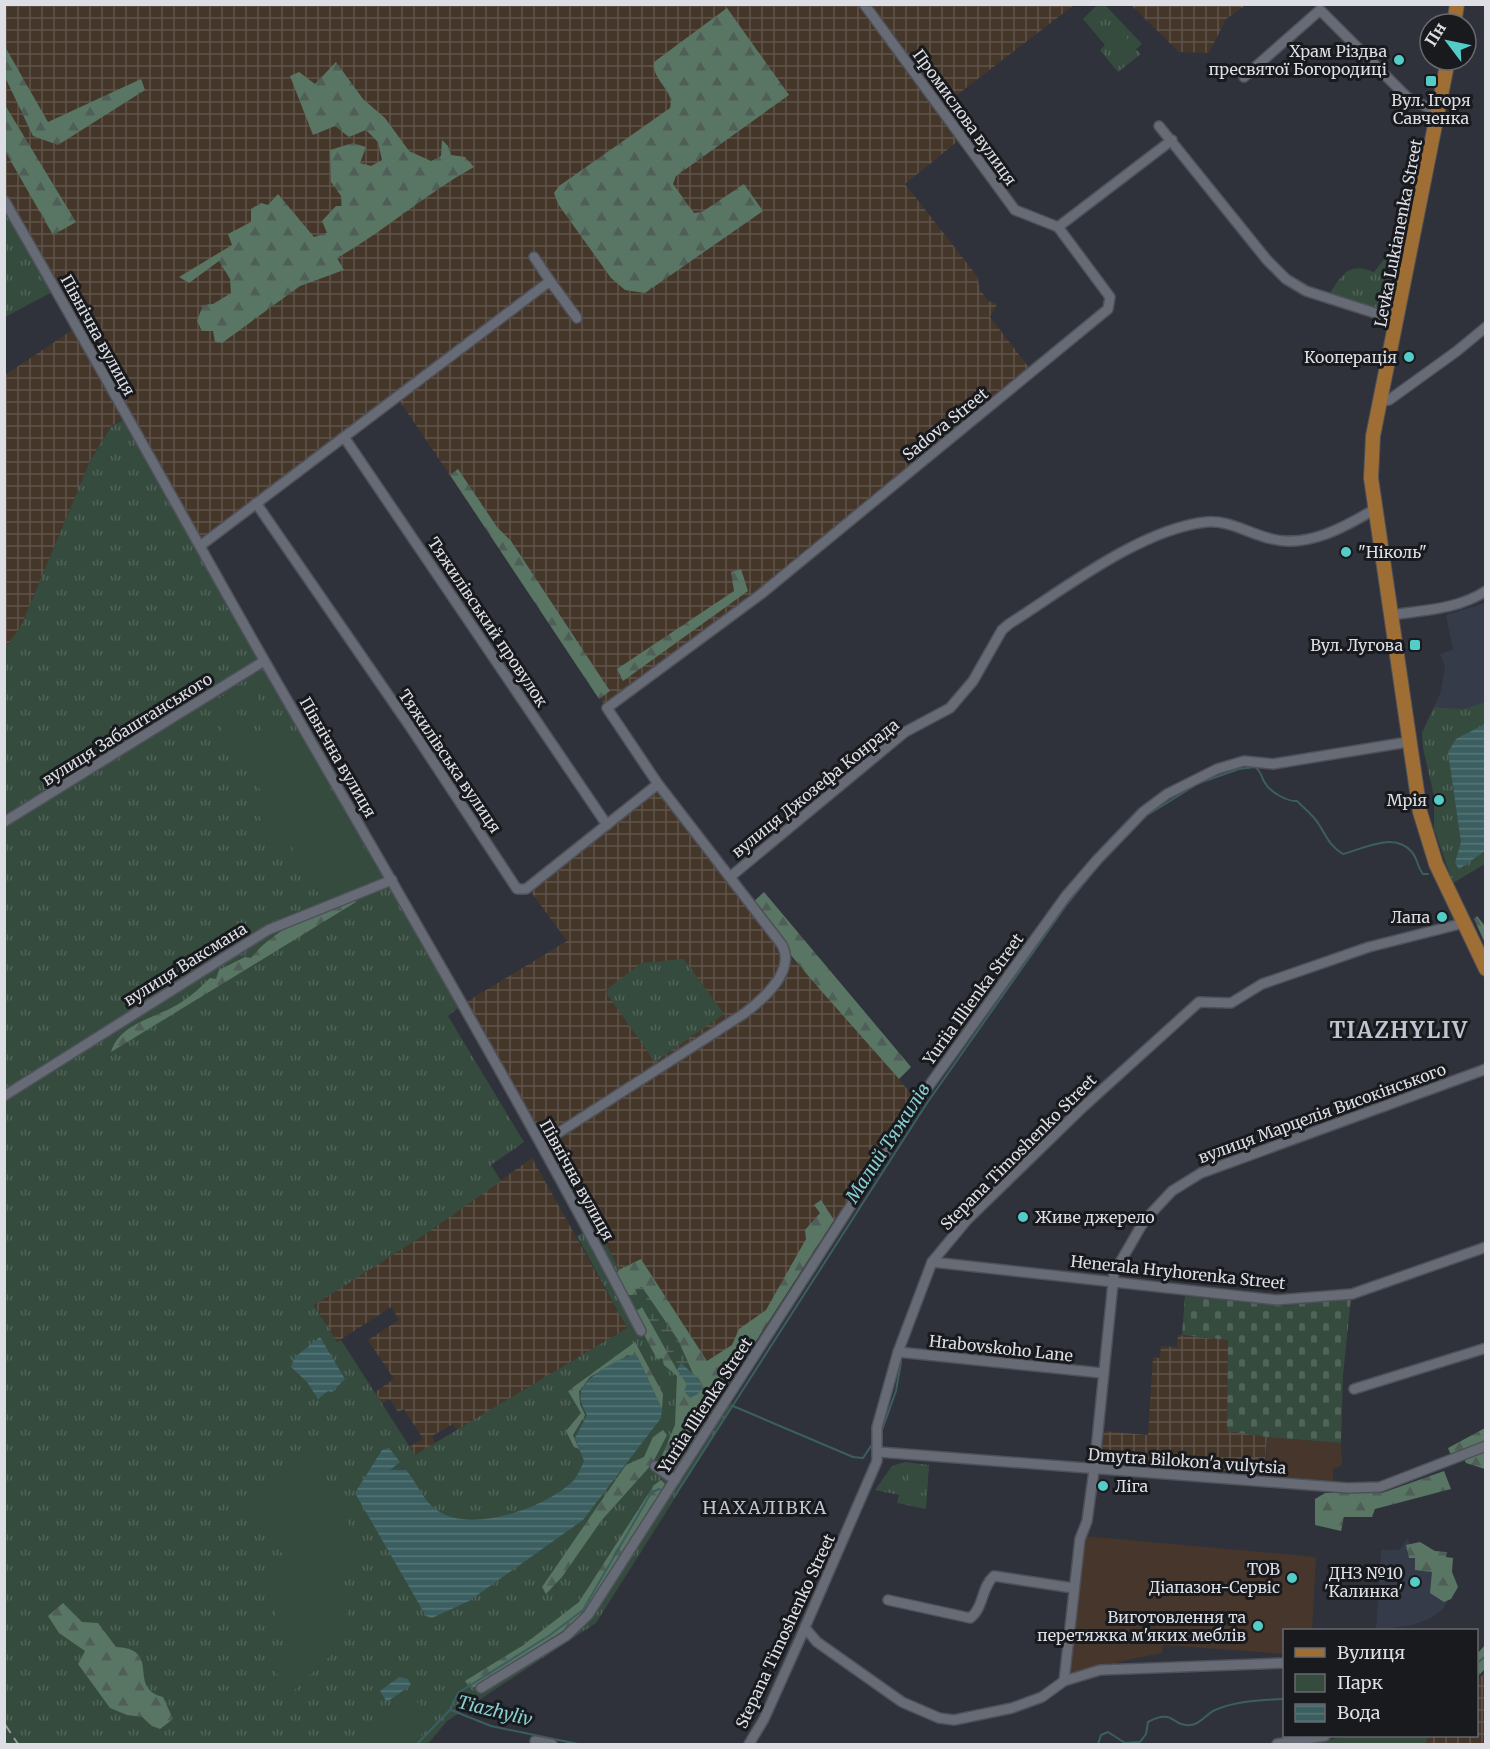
<svg xmlns="http://www.w3.org/2000/svg" width="1490" height="1749" viewBox="0 0 1490 1749" font-family="Merriweather,serif">
	<style>
		.commercial { fill: #47362b }
		.industrial { fill: url(#industrial-grid) }
		.built { fill: #363b4a }
		.grass { fill: url(#grass-tufts) }
		.forest { fill: url(#forest-firs) }
		.wetland { fill: url(#wetland-marsh) }
		.cemetery { fill: url(#cemetery-stones) }
		.green { fill: #354b3e }
		.water { fill: url(#water-rules) }
		.lines { fill: none; stroke-linecap: round; stroke-linejoin: round }
		.stream { stroke: #3b5f60; stroke-width: 2 }
		.street-casing { stroke: #4e5159; stroke-width: 12 }
		.primary-casing { stroke: #4e5159; stroke-width: 16 }
		.street { stroke: #676b76; stroke-width: 9 }
		.primary { stroke: #9e6e34; stroke-width: 14 }
		.rail { stroke: #95979f; stroke-width: 2; stroke-dasharray: 12 6; stroke-linecap: butt }
		.poi-dot { fill: #54cdc8; stroke: #181a1e; stroke-width: 2 }
		.labels { text-anchor: middle; stroke-width: 6; stroke-linejoin: round; paint-order: stroke }
		.poi-label { font-size: 16px; fill: #dddfe5; stroke: #181a1e; text-anchor: end }
		.street-label { font-size: 16px; fill: #dddfe5; stroke: #181a1e }
		.water-label { font-size: 18px; font-style: italic; fill: #89d0d3; stroke: #181a1e }
		.neighbourhood-label { font-size: 18px; letter-spacing: 1.5px; fill: #c0c4d0; stroke: #181a1e }
		.district-label { font-size: 22px; font-weight: bold; letter-spacing: 1.5px; fill: #c0c4d0; stroke: #181a1e }
	</style>
	<defs>
		<pattern id="industrial-grid" width="8" height="8" patternUnits="userSpaceOnUse" patternTransform="scale(1.5)"><rect width="8" height="8" fill="#45362a"/><path d="M0 4h8M4 0v8" fill="none" stroke="#5f5349"/></pattern>
		<pattern id="grass-tufts" width="24" height="20" patternUnits="userSpaceOnUse" patternTransform="scale(1.5)"><rect width="24" height="20" fill="#354b3e"/><path d="M3 7l-1-3M5 7V3M7 7l1-3M15 17l-1-3M17 17v-4M19 17l1-3" fill="none" stroke="#52645a"/></pattern>
		<pattern id="forest-firs" width="22" height="20" patternUnits="userSpaceOnUse" patternTransform="scale(1.5)"><rect width="22" height="20" fill="#597564"/><path d="M5 1l3.5 6h-7zM16 11l3.5 6h-7z" fill="#4f5e56"/></pattern>
		<pattern id="wetland-marsh" width="20" height="14" patternUnits="userSpaceOnUse" patternTransform="scale(1.5)"><rect width="20" height="14" fill="#354b3e"/><path d="M1 5h8M5 5V1M11 12h8M15 12V8" fill="none" stroke="#52645a"/></pattern>
		<pattern id="cemetery-stones" width="16" height="16" patternUnits="userSpaceOnUse" patternTransform="scale(1.5)"><rect width="16" height="16" fill="#354b3e"/><path d="M2 7V4a2 2 0 0 1 4 0v3zM10 15v-3a2 2 0 0 1 4 0v3z" fill="#52645a"/></pattern>
		<pattern id="water-rules" width="6" height="5" patternUnits="userSpaceOnUse" patternTransform="scale(1.5)"><rect width="6" height="5" fill="#3b5f60"/><path d="M0 2.5h6" fill="none" stroke="#577677"/></pattern>
	</defs>
	<rect width="100%" height="100%" fill="#2f323b"/>
	<!-- commercial -->
	<g class="commercial">
		<path d="M1267,1437L1341,1443L1342,1465L1333,1469V1483L1266,1478Z"/>
		<path d="M1084,1536L1316,1557L1312,1630H1284V1654L1163,1645L1162,1653L1118,1662L1112,1668L1073,1674L1070,1670Z"/>
	</g>
	<!-- industrial -->
	<g class="industrial">
		<path d="M5,5H1074L936,111L958,141L905,184L977,276L980,290L988,301L997,304L990,317L1030,369L761,594L607,708L397,397L200,546L126,417L110,427L90,461L22,624L5,649V375L77,327L5,200Z"/>
		<path d="M1131,5H1246L1226,19L1209,53L1179,52Z"/>
		<path d="M658,784L786,953L818,984L914,1097L725,1389L641,1259L619,1270L596,1226L588,1229L463,1004L567,941L531,892L651,794Z"/>
		<path d="M532,1158L627,1328L457,1430L453,1424L432,1436L435,1443L415,1455L409,1447L423,1439L404,1409L398,1412L390,1399L382,1404L375,1392L394,1379L368,1340L399,1320L391,1307L337,1342L314,1304L424,1235Z"/>
		<path d="M1178,1335L1228,1340L1227,1430L1267,1437L1264,1474L1105,1463L1100,1455L1101,1431L1148,1435L1153,1357L1160,1358L1161,1346L1177,1347Z"/>
		<path d="M1485,1673V1744H1357L1401,1736H1476L1477,1680Z"/>
	</g>
	<!-- built -->
	<g class="built">
		<path d="M1485,603V702L1464,709L1434,707L1441,691L1445,667L1440,654L1453,650L1446,615Z"/>
		<path d="M1408,1538L1410,1548L1421,1544L1449,1597L1443,1609L1431,1618L1413,1625L1376,1630L1381,1550H1399Z"/>
	</g>
	<!-- grass -->
	<g class="grass">
		<path d="M1105,5L1142,44L1136,49L1141,54L1118,72L1100,50L1105,45L1083,19L1096,6Z"/>
		<path d="M4,200L56,290L5,317H4Z"/>
		<path d="M1396,244L1401,245L1387,315L1328,296C1342,275 1348,261 1374,272Z"/>
		<path d="M127,417L463,1004L448,1016L524,1142L491,1165L501,1181L424,1235L314,1305L337,1342L341,1340L415,1455L627,1328L577,1236L596,1225L619,1269L641,1259L733,1406L596,1623L447,1721L428,1744H5V649L22,624L90,461L110,428Z"/>
		<path d="M1485,702V864L1453,883L1434,829V796L1423,748L1422,733L1434,707L1464,709Z"/>
		<path d="M684,959L724,1014L655,1062L605,991L641,963Z"/>
		<path d="M905,1462L929,1465L926,1509L897,1503L899,1495L875,1490L892,1466Z"/>
		<path d="M1352,1736H1429L1425,1744H1299Z"/>
	</g>
	<!-- forest -->
	<g class="forest">
		<path d="M727,8L789,95L676,176L673,184L694,213L702,212L744,184L763,211L645,293L625,290L611,278L558,204L554,193L559,186L670,108C675,91 651,79 654,62Z"/>
		<path d="M4,45L48,122L141,79L145,90L58,145L33,136L5,77Z"/>
		<path d="M336,62L363,99L385,118L409,151L431,161L441,156L442,140L448,146L451,155L465,157L474,167C425,194 385,231 337,258L344,270L300,286L222,343L215,342L213,331H202L197,321L203,305L213,304L231,293L230,279L219,261L189,283L179,277L232,245L228,234L251,222V209L261,203L268,205L278,194L314,237L327,233L322,221L336,206H342L341,196L331,182L330,150L353,143L366,147L360,163L371,166L382,160L378,142L366,130L349,137L335,126L313,135L290,76L299,72L315,84Z"/>
		<path d="M5,105L76,222L53,235L5,151Z"/>
		<path d="M458,469L497,527L511,541L610,691L599,699L450,475Z"/>
		<path d="M741,569L748,591L623,681L617,669L734,591L731,572Z"/>
		<path d="M764,892L911,1067L899,1079C849,1021 796,966 751,904Z"/>
		<path d="M354,897L356,902L111,1052C119,1025 151,1019 173,1007C187,1000 199,989 210,978L216,979L219,970L245,957L251,958C275,927 319,912 354,897Z"/>
		<path d="M1477,916L1485,926V943L1474,919Z"/>
		<path d="M821,1200L834,1220L725,1389L715,1399L717,1408L676,1471L669,1472L658,1465L675,1425L677,1376L664,1365L662,1358L657,1359L633,1314L642,1307L687,1384L700,1380L693,1374L678,1340L636,1289L637,1295H627L615,1275L619,1270L641,1259L707,1361L732,1345L739,1329L766,1310L806,1239L805,1230L820,1213L814,1205Z"/>
		<path d="M635,1342L663,1394L662,1409L638,1358L628,1355L590,1377L579,1391L580,1404L585,1415L573,1435L579,1449L574,1447L566,1431L581,1413L568,1391Z"/>
		<path d="M1485,1428V1469L1466,1463L1460,1451L1451,1455L1448,1448Z"/>
		<path d="M663,1430L667,1435L652,1464L601,1521L562,1577L546,1594L542,1587L626,1465L644,1457L653,1437Z"/>
		<path d="M1444,1471L1451,1489L1375,1509L1372,1517H1344L1341,1531L1315,1525V1499L1325,1493H1382Z"/>
		<path d="M661,1480L665,1484L588,1609L569,1627L471,1689L465,1681L522,1646L579,1602L654,1485Z"/>
		<path d="M1420,1542L1435,1551L1447,1552L1446,1557L1453,1558L1452,1572L1458,1587L1451,1599L1444,1602L1430,1593L1432,1572L1415,1570V1558H1409L1406,1545Z"/>
		<path d="M63,1603L82,1622L98,1623L116,1647C163,1649 126,1688 163,1697L173,1719L160,1729L152,1726L142,1717L127,1715L110,1708L78,1664L85,1651L59,1633L48,1616Z"/>
		<path d="M1485,1645V1669L1477,1677V1654Z"/>
	</g>
	<!-- wetland -->
	<path class="wetland" d="M642,1287L678,1340L693,1374L681,1364L677,1370L642,1307L635,1289Z"/>
	<!-- cemetery -->
	<path class="cemetery" d="M1185,1296L1283,1306L1351,1298L1343,1375L1341,1443L1267,1437L1227,1431L1228,1340L1182,1335Z"/>
	<!-- green -->
	<g class="green">
		<path d="M1118,28L1130,42L1122,49L1110,35Z"/>
		<path d="M228,693L251,741L265,734L244,702L256,695L275,728L281,724L292,742L300,738L382,879L323,900L290,845L279,850L275,843L263,846L254,831L265,824L252,806L265,797L207,706Z"/>
		<path d="M316,1456L363,1557L337,1575L350,1606L333,1653L290,1694L270,1663L290,1646L263,1583L283,1568V1554L250,1506Z"/>
		<path d="M909,1469L926,1470L925,1493L908,1492Z"/>
		<path d="M416,1701L435,1720L412,1744H355Z"/>
	</g>
	<!-- water -->
	<g class="water">
		<path d="M1485,724V851L1459,869L1455,863L1461,842L1448,752L1456,739Z"/>
		<path d="M320,1337L345,1379L332,1392L328,1391L318,1399L307,1382L291,1367L294,1358Z"/>
		<path d="M634,1355L638,1358L662,1409L661,1418L583,1520L469,1601L432,1618L426,1616L355,1493L382,1450L389,1448L400,1462L390,1470H406C416,1481 422,1498 433,1507C465,1537 546,1508 573,1481C578,1476 581,1467 584,1461L575,1438L587,1415C584,1409 579,1400 581,1392C584,1378 619,1357 634,1355Z"/>
		<path d="M681,1363L700,1380L701,1389L698,1394L690,1398L684,1391L687,1384L677,1370Z"/>
		<path d="M399,1677L408,1679L411,1685L387,1702L380,1691Z"/>
	</g>
	<g class="lines">
		<!-- stream -->
		<g class="stream">
			<path d="M1199,783L1239,769L1255,767C1262,772 1261,777 1265,783C1270,792 1288,802 1297,801C1304,808 1313,815 1318,823C1326,835 1329,846 1343,854C1363,849 1394,831 1412,852C1417,858 1418,868 1423,874H1428"/>
			<path d="M1149,814L1194,786"/>
			<path d="M1108,855L1143,819"/>
			<path d="M733,1406L853,1457L863,1458L873,1443"/>
			<path d="M882,1430L896,1391L901,1362"/>
			<path d="M674,1497L927,1103L1067,904L1102,861"/>
			<path d="M1476,1664L1486,1656"/>
			<path d="M451,1710L491,1726L578,1744"/>
			<path d="M417,1744L450,1710L458,1693L550,1635L583,1610L651,1493L659,1489L665,1491"/>
			<path d="M1098,1744L1101,1735L1108,1732L1125,1743L1140,1742L1146,1734L1148,1722C1175,1708 1171,1727 1191,1725C1201,1724 1206,1714 1215,1710C1236,1701 1261,1700 1284,1699"/>
		</g>
		<!-- street casing -->
		<g class="street-casing">
			<g id="street">
				<path d="M864,4L1015,210L1058,227"/>
				<path d="M1244,77L1320,10L1408,98L1438,112"/>
				<path d="M1159,126L1267,260L1286,279L1306,291L1397,320"/>
				<path d="M4,200C93,353 177,507 264,660C392,883 523,1103 641,1331"/>
				<path d="M550,281L577,318"/>
				<path d="M1380,402L1389,400L1457,351L1486,327"/>
				<path d="M344,437L607,825"/>
				<path d="M256,503L411,728L517,889H526L658,784"/>
				<path d="M200,546L550,281L534,257"/>
				<path d="M1390,615C1424,610 1456,610 1486,591"/>
				<path d="M4,822L264,661"/>
				<path d="M730,877L905,732L950,708L973,681L1002,630L1009,624C1064,589 1141,529 1206,522C1231,520 1249,534 1272,539C1308,548 1345,527 1375,509"/>
				<path d="M4,1096L268,930L392,880"/>
				<path d="M541,1144L745,1013C763,999 796,971 782,945L658,784L607,708L761,594L1108,309L1110,297L1058,227L1172,140"/>
				<path d="M932,1262L1277,1300L1352,1294L1486,1247"/>
				<path d="M898,1352L1102,1373"/>
				<path d="M1354,1389L1486,1348"/>
				<path d="M879,1452L1348,1488L1380,1487L1486,1446"/>
				<path d="M655,1466L675,1480"/>
				<path d="M888,1600L970,1618C984,1608 981,1587 994,1576L1073,1588"/>
				<path d="M805,1628L817,1642L902,1702L939,1718L954,1720L1012,1708L1042,1697L1064,1681L1100,1670L1284,1663"/>
				<path d="M1064,1681L1080,1539L1087,1521L1094,1470L1114,1273L1144,1221L1157,1207L1172,1191L1201,1173L1486,1069"/>
				<path d="M481,1688L566,1636L588,1615L918,1101L1066,896L1097,860L1143,812L1167,794L1217,769L1244,761L1273,764L1408,742"/>
				<path d="M535,1741L552,1744"/>
				<path d="M749,1744L764,1719L799,1641L877,1461V1427L898,1352L932,1262L967,1220L1082,1108L1199,1002L1231,1003L1262,984L1369,947L1464,923"/>
				<path d="M1277,1744L1325,1736"/>
			</g>
		</g>
		<!-- primary casing -->
		<g class="primary-casing">
			<g id="primary">
				<path d="M1454,24L1457,4"/>
				<path d="M1448,60L1373,436L1371,478L1420,812L1436,864L1486,969"/>
			</g>
		</g>
		<!-- street -->
		<use href="#street" class="street"/>
		<!-- primary -->
		<use href="#primary" class="primary"/>
		<!-- rail -->
		<path class="rail" d="M4,1723L18,1744"/>
	</g>
	<!-- markers -->
	<g class="poi-dot">
		<circle cx="1399" cy="60" r="6"/>
		<rect x="1425" y="75" width="12" height="12" rx="3"/>
		<circle cx="1409" cy="357" r="6"/>
		<circle cx="1346" cy="552" r="6"/>
		<rect x="1409" y="639" width="12" height="12" rx="3"/>
		<circle cx="1439" cy="800" r="6"/>
		<circle cx="1442" cy="917" r="6"/>
		<circle cx="1023" cy="1217" r="6"/>
		<circle cx="1103" cy="1486" r="6"/>
		<circle cx="1292" cy="1578" r="6"/>
		<circle cx="1415" cy="1582" r="6"/>
		<circle cx="1258" cy="1626" r="6"/>
	</g>
	<g class="labels">
		<!-- poi labels -->
		<g class="poi-label">
			<text x="1387" y="57">Храм Різдва<tspan x="1387" dy="18">пресвятої Богородиці</tspan></text>
			<text x="1431" y="106" text-anchor="middle">Вул. Ігоря<tspan x="1431" dy="18">Савченка</tspan></text>
			<text x="1397" y="363">Кооперація</text>
			<text x="1358" y="558" text-anchor="start">"Ніколь"</text>
			<text x="1403" y="651">Вул. Лугова</text>
			<text x="1427" y="806">Мрія</text>
			<text x="1430" y="923">Лапа</text>
			<text x="1035" y="1223" text-anchor="start">Живе джерело</text>
			<text x="1115" y="1492" text-anchor="start">Ліга</text>
			<text x="1280" y="1575">ТОВ<tspan x="1280" dy="18">Діапазон-Сервіс</tspan></text>
			<text x="1403" y="1579">ДНЗ №10<tspan x="1403" dy="18">'Калинка'</tspan></text>
			<text x="1246" y="1623">Виготовлення та<tspan x="1246" dy="18">перетяжка м'яких меблів</tspan></text>
		</g>
		<!-- street labels -->
		<g class="street-label">
			<text transform="translate(965 117) rotate(54)" y="6">Промислова вулиця</text>
			<text transform="translate(1398 233) rotate(-79)" y="6">Levka Lukianenka Street</text>
			<text transform="translate(98 335) rotate(61)" y="6">Північна вулиця</text>
			<text transform="translate(945 424) rotate(-39)" y="6">Sadova Street</text>
			<text transform="translate(488 622) rotate(56)" y="6">Тяжилівський провулок</text>
			<text transform="translate(127 729) rotate(-32)" y="6">вулиця Забаштанського</text>
			<text transform="translate(338 757) rotate(60)" y="6">Північна вулиця</text>
			<text transform="translate(450 761) rotate(56)" y="6">Тяжилівська вулиця</text>
			<text transform="translate(815 788) rotate(-39)" y="6">вулиця Джозефа Конрада</text>
			<text transform="translate(185 964) rotate(-32)" y="6">вулиця Ваксмана</text>
			<text transform="translate(973 999) rotate(-54)" y="6">Yuriia Illienka Street</text>
			<text transform="translate(1322 1113) rotate(-20)" y="6">вулиця Марцелія Високінського</text>
			<text transform="translate(1018 1152) rotate(-45)" y="6">Stepana Timoshenko Street</text>
			<text transform="translate(577 1180) rotate(61)" y="6">Північна вулиця</text>
			<text transform="translate(1178 1272) rotate(6)" y="6">Henerala Hryhorenka Street</text>
			<text transform="translate(1001 1348) rotate(6)" y="6">Hrabovskoho Lane</text>
			<text transform="translate(705 1405) rotate(-57)" y="6">Yuriia Illienka Street</text>
			<text transform="translate(1187 1461) rotate(4)" y="6">Dmytra Bilokon'a vulytsia</text>
			<text transform="translate(785 1631) rotate(-65)" y="6">Stepana Timoshenko Street</text>
		</g>
		<!-- water labels -->
		<g class="water-label">
			<text transform="translate(888 1143) rotate(-57)" y="6">Малий Тяжилів</text>
			<text transform="translate(495 1711) rotate(14)" y="6">Tiazhyliv</text>
		</g>
		<!-- neighbourhood labels -->
		<g class="neighbourhood-label">
			<text x="765" y="1514">НАХАЛІВКА</text>
		</g>
		<!-- district labels -->
		<g class="district-label">
			<text x="1399" y="1038">TIAZHYLIV</text>
		</g>
	</g>
	<!-- border -->
	<rect width="1490" height="1749" fill="none" stroke="#dddfe5" stroke-width="12"/>
	<!-- legend -->
	<rect x="1283" y="1629" width="195" height="108" fill="#181a1e" stroke="#67696e" stroke-width="1.5"/>
	<rect x="1295" y="1648" width="30" height="9" fill="#9e6e34" stroke="#67696e" stroke-width="1.5"/>
	<text x="1337" y="1659" font-size="18" fill="#dddfe5">Вулиця</text>
	<rect x="1295" y="1674" width="30" height="18" fill="#354b3e" stroke="#67696e" stroke-width="1.5"/>
	<text x="1337" y="1689" font-size="18" fill="#dddfe5">Парк</text>
	<rect x="1295" y="1704" width="30" height="18" fill="url(#water-rules)" stroke="#67696e" stroke-width="1.5"/>
	<text x="1337" y="1719" font-size="18" fill="#dddfe5">Вода</text>
	<!-- north arrow -->
	<g transform="translate(1448 42) rotate(302)"><circle r="28" fill="#181a1e" stroke="#67696e" stroke-width="1.5"/>
	<path d="M0-4.5L10 22L0 15L-10 22Z" fill="#54cdc8"/>
	<text y="-9" font-size="16" font-weight="bold" text-anchor="middle" fill="#dddfe5">Пн</text>
	</g>
</svg>
